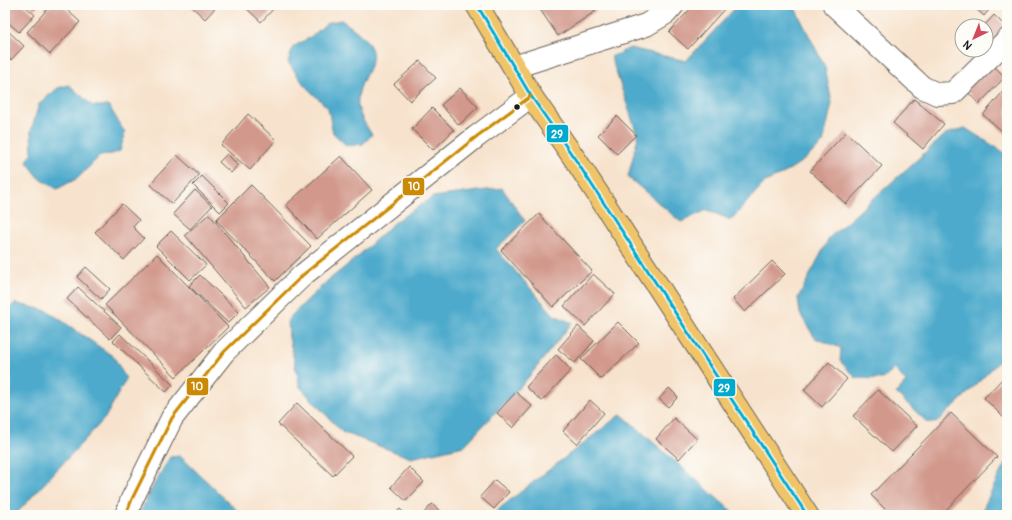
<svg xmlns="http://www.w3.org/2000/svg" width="1012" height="520" viewBox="0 0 1012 520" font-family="Pangolin,sans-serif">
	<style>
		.water { fill: #4eaacc; stroke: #356374 }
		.building { fill: #d2988b }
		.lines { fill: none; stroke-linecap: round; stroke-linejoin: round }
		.street-casing { stroke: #69625a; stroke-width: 24 }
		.highway-casing { stroke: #69625a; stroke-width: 24 }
		.street { stroke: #fff; stroke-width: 22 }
		.highway { stroke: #f0c469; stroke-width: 22 }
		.bus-1-casing { stroke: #fdfcf7; stroke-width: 6 }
		.bus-2-casing { stroke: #fdfcf7; stroke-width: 6 }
		.bus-1 { stroke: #00a9ce; stroke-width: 3 }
		.bus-2 { stroke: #cb8a06; stroke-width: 3 }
		.bus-dot { fill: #1c1c1c; stroke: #fdfcf7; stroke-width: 1.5 }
		.line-badge { stroke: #fdfcf7; stroke-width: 1.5 }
		.badge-label { font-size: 11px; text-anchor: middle; font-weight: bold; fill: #fff }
	</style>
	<rect width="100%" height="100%" fill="#fdfcf7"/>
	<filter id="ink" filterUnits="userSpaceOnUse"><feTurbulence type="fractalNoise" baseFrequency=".025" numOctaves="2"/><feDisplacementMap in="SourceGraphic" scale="8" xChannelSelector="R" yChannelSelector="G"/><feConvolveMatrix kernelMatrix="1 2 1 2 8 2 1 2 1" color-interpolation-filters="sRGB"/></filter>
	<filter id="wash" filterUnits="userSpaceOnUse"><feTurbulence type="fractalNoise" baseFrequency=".012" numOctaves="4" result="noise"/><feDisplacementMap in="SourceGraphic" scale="16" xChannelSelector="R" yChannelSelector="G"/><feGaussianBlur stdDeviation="0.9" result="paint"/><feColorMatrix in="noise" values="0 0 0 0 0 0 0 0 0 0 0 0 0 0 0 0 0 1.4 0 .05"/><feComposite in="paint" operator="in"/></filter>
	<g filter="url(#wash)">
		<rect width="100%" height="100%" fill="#f7e3cd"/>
		<!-- water -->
		<g class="water">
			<path d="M738,5H793L794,6L825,67L832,103L823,143L804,160L781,175L765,182L731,220L707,210L681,222L628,177L638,137L611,57L630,48L686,61Z"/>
			<path d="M341,20C352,27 377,44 372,60C369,72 359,84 358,98C356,112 365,123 372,135L363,144L347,146L333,133L328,108L305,86L288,62L293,47L312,36L327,23Z"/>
			<path d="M69,85L93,106H109L125,133L120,151L112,154L101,155L78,178L57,189L40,179L27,162L32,152L31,131L39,104L58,88Z"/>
			<path d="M965,128L1002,151L1007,157V353L968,393L936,423L927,422L896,393L906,382L895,369L883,379L856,378L840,361L841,348L815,338L800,314L798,298L829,238L946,134Z"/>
			<path d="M502,188L525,221L496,249L554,315L572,323L528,378L464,446L411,458L342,432L300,387L289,337L288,319L325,283L356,258L395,222L433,197Z"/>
			<path d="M15,303L48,311L114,357L126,379L105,418L15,515H5V313Z"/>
			<path d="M621,414L736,515H495L500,508Z"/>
			<path d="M180,456L242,515H139L153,486L170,457Z"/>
			<path d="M1007,462V515H980L1003,467Z"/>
		</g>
		<g id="blocks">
			<!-- building -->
			<g class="building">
				<path d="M5,5H24L35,15L19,32L5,20Z"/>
				<path d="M30,5H39L34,9Z"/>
				<path d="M51,5H62L80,22L50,54L27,32Z"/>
				<path d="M190,5H218L205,19Z"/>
				<path d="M243,5H277L261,22Z"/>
				<path d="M537,5H592L596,11L558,36Z"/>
				<path d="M694,5H728L688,49L669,32Z"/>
				<path d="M972,5H993L984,16Z"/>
				<path d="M994,15L1007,28V32L993,46L986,40V26H984Z"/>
				<path d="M5,28L24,46L11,60L5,55Z"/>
				<path d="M420,61L436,78L410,101L394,84Z"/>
				<path d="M991,63L1005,77L979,104L965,89Z"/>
				<path d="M1007,87V135L983,115Z"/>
				<path d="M460,88L478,107L459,125L441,105Z"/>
				<path d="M914,99L944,124L923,149L893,123Z"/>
				<path d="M432,108L454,130L433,150L412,129Z"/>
				<path d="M248,114L276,140L250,170L221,145Z"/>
				<path d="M617,116L636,135L617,154L598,135Z"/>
				<path d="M846,132L882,166L846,204L810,171Z"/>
				<path d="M227,154L238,165L231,173L219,162Z"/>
				<path d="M177,155L199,175L172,204L150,184Z"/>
				<path d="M341,156L372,190L317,239L286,205Z"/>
				<path d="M202,176L229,203L220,212L193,185Z"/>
				<path d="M251,185L311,246L275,281L216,220Z"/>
				<path d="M195,190L212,206L190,229L173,214Z"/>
				<path d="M122,204L139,220L133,227L144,238L124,260L95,232Z"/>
				<path d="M209,214L270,287L246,307L185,235Z"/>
				<path d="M539,214L592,271L553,307L501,250Z"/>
				<path d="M171,231L206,265L190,280L156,246Z"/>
				<path d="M157,254L228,327L176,377L105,305Z"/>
				<path d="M772,261L785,274L745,312L733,299Z"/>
				<path d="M86,267L110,289L101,299L77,277Z"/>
				<path d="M593,274L615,294L585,326L564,306Z"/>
				<path d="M200,275L239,312L228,323L189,286Z"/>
				<path d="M78,287L121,327L110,339L67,299Z"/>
				<path d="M618,322L639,343L601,379L581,359Z"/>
				<path d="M578,326L594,341L575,363L558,349Z"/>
				<path d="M120,334L173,385L166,392L113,341Z"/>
				<path d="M556,355L571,370L542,401L526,387Z"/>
				<path d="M829,362L847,379L822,407L804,390Z"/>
				<path d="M1007,374V421L984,398Z"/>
				<path d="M669,388L678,397L668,407L659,399Z"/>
				<path d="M878,390L917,426L892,452L853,416Z"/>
				<path d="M516,392L532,406L513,428L497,413Z"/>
				<path d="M590,400L604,413L577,444L563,431Z"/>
				<path d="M297,403L352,456L333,476L278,424Z"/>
				<path d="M951,413L997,457L941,515H891L871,495Z"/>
				<path d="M674,418L697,439L679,459L656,439Z"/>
				<path d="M409,467L424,482L406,501L391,487Z"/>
				<path d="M495,480L509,492L494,509L480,497Z"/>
				<path d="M432,504L444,515H422Z"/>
				<path d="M400,509L406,515H394Z"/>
			</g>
		</g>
	</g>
	<g filter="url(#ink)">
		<use href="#blocks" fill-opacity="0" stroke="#69625a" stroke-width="1"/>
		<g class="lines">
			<!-- street casing -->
			<g class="street-casing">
				<g id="street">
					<path d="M834,5L922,87L937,94L953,93L1007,40"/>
					<path d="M514,67L646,25L666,13L673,5"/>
					<path d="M126,515L132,499L172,418L224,352L304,274L476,137L531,96"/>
				</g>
			</g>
			<!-- highway casing -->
			<g class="highway-casing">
				<path id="highway" d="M477,5L531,96L577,162L807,515"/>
			</g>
			<!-- street -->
			<use href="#street" class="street"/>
			<!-- highway -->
			<use href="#highway" class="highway"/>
			<!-- bus-1 casing -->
			<g class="bus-1-casing">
				<path id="bus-1" d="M477,5L531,96L577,162L807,515"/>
			</g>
			<!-- bus-2 casing -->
			<g class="bus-2-casing">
				<path id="bus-2" d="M126,515L132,499L172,418L224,352L304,274L476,137L531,96"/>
			</g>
			<!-- bus-1 -->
			<use href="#bus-1" class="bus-1"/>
			<!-- bus-2 -->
			<use href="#bus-2" class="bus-2"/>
		</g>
	</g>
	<!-- markers -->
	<circle class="bus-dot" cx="517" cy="107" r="3.5"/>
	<g class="line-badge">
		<rect x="546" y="124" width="23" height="19" rx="4" fill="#00a9ce"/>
		<rect x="402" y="177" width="23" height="19" rx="4" fill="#cb8a06"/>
		<rect x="186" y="377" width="23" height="19" rx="4" fill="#cb8a06"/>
		<rect x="713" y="378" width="23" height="19" rx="4" fill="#00a9ce"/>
	</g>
	<g class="badge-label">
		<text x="557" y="138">29</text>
		<text x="414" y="190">10</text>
		<text x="197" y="390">10</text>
		<text x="724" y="392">29</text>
	</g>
	<!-- margin -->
	<rect width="1012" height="520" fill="none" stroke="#fdfcf7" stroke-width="20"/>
	<!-- north arrow -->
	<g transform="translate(974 38) rotate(223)"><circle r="19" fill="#fdfcf7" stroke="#a3a29f"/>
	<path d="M0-3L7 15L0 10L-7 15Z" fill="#d1495b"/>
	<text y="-6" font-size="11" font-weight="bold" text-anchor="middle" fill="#1c1c1c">N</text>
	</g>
</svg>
